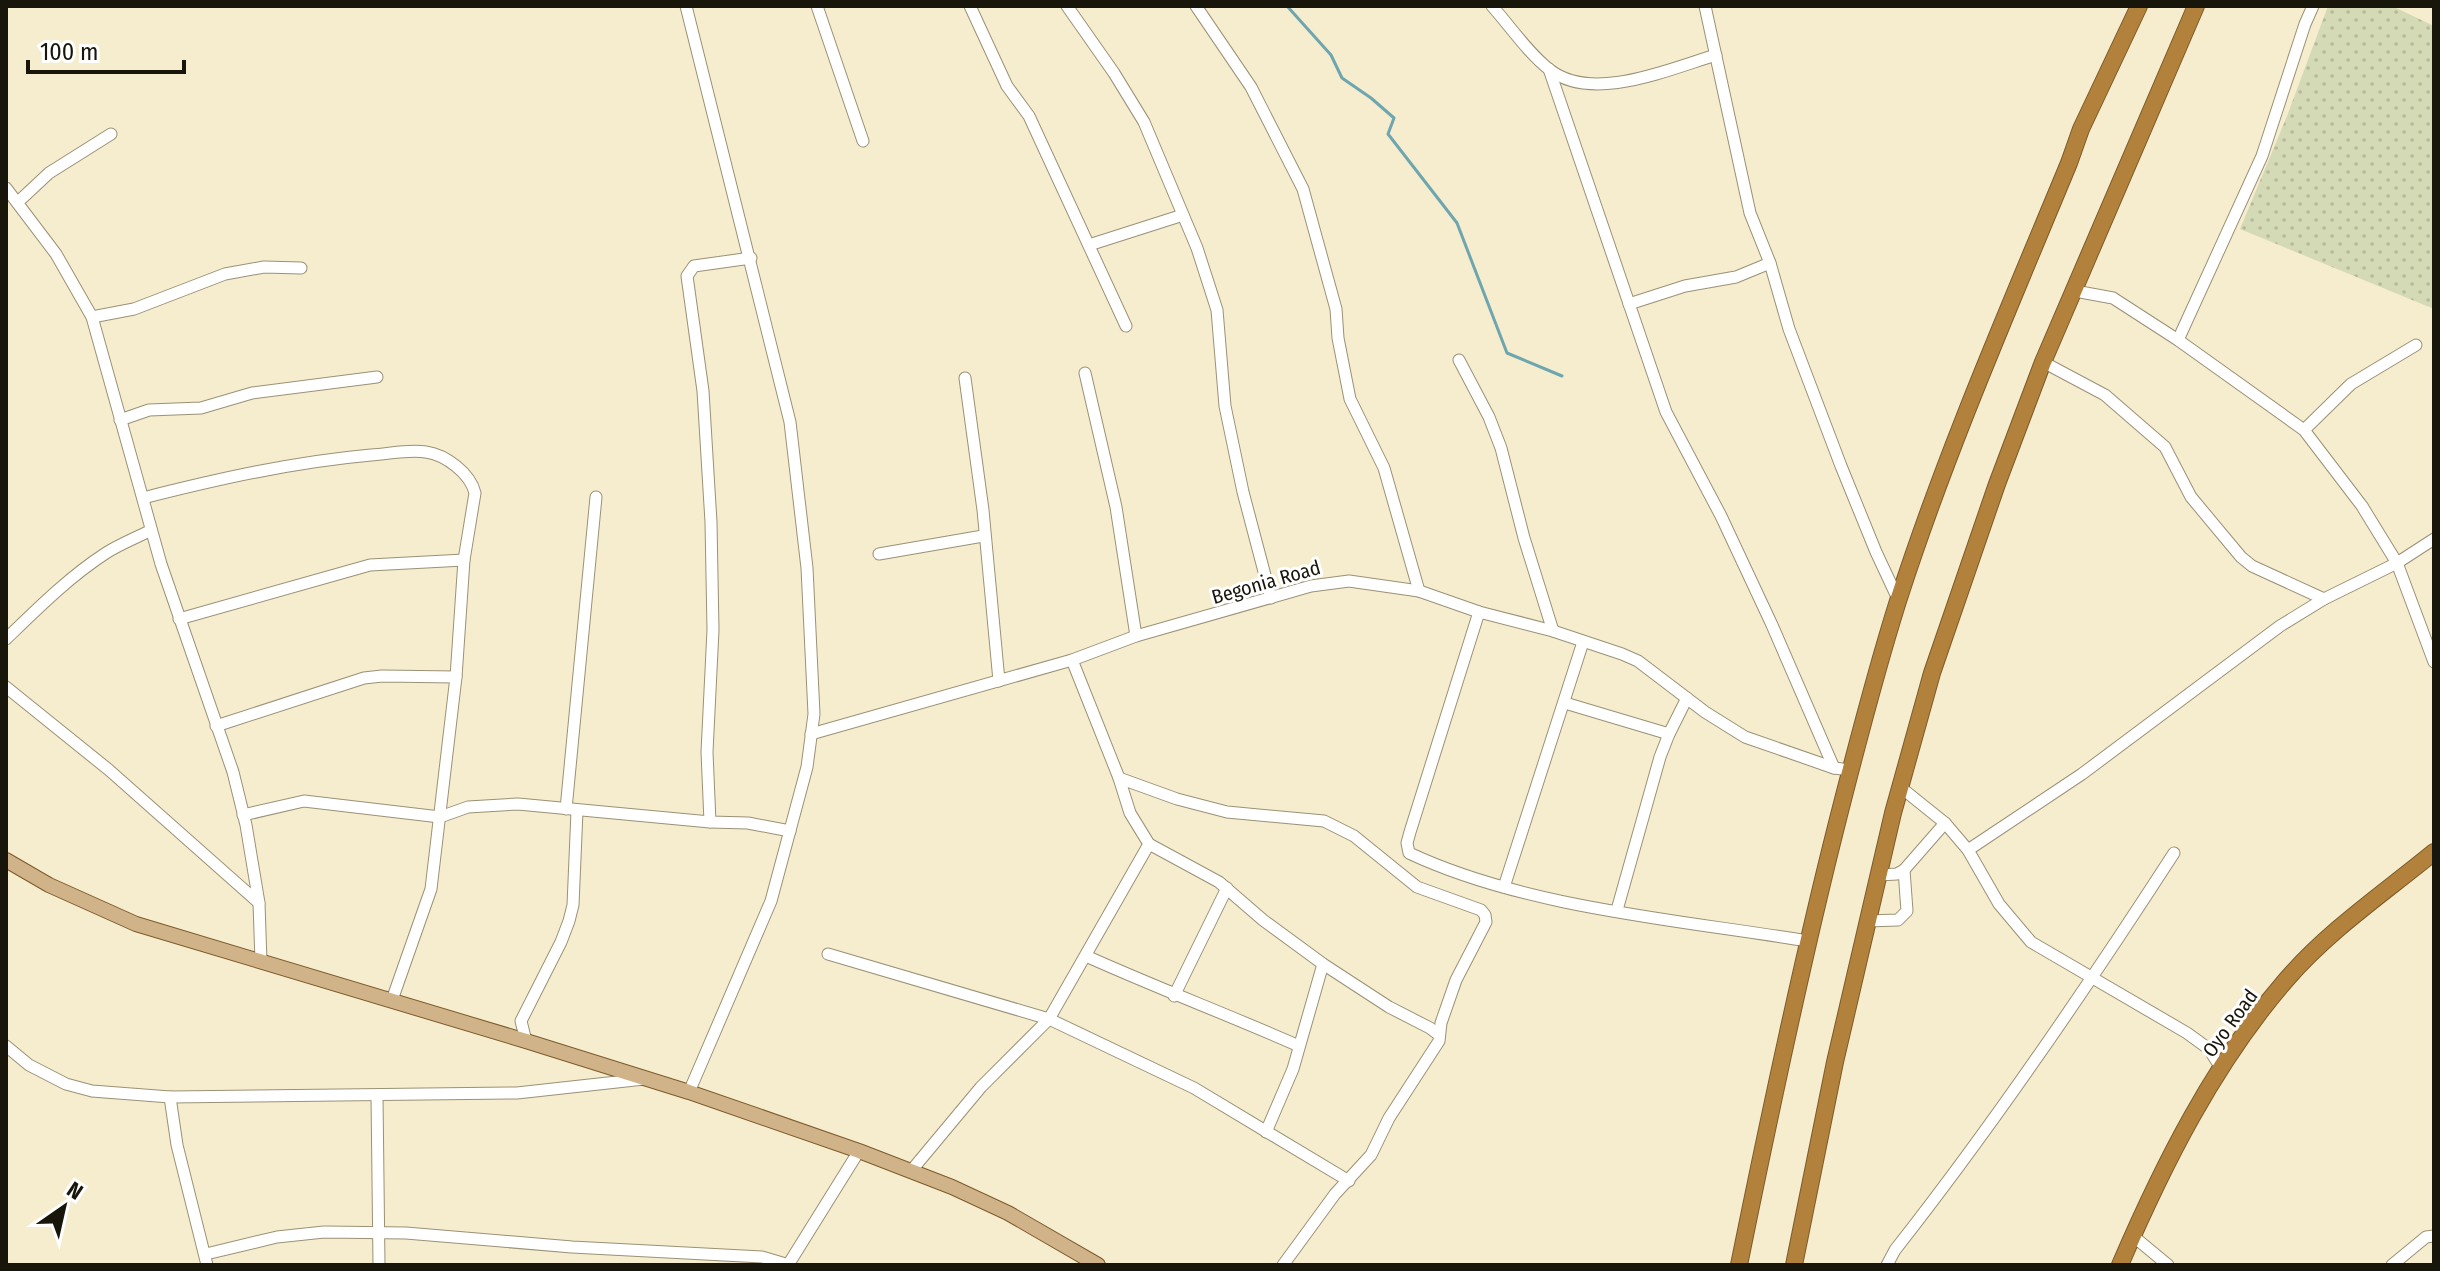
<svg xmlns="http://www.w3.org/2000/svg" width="2440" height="1271" viewBox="0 0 2440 1271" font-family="'Fira Sans Condensed',sans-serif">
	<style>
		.grass { fill: url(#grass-dots) }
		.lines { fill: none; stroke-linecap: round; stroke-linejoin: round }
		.stream { stroke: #6ea6af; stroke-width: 3 }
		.minor-casing { stroke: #9a9176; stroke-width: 13 }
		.major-casing { stroke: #7c5b2a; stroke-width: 16 }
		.highway-casing { stroke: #7c5b2a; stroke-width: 18 }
		.minor { stroke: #fff; stroke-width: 11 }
		.major { stroke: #d1b38a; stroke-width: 14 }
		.highway { stroke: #b2813c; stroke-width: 16 }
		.labels { text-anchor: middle; stroke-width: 6; stroke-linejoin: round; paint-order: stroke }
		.street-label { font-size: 20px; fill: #18150a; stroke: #fff }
	</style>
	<defs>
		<pattern id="grass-dots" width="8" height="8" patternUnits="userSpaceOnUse" patternTransform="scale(2)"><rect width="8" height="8" fill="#d5dab6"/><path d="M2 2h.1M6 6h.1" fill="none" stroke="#b6ba9b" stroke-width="1.8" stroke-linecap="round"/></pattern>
	</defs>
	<rect width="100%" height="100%" fill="#f6ecce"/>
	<!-- grass -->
	<path class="grass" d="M2328,6H2392L2434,26V309L2240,229L2287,116Z"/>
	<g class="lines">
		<!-- stream -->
		<path class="stream" d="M1287,6L1331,55L1342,78L1371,98L1394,118L1388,134L1457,223L1507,353L1562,376"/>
		<!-- minor casing -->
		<g class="minor-casing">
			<g id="minor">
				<path d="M686,6L790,422L807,568L814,714L807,767L771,901L689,1092"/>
				<path d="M817,6L863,141"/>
				<path d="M970,6L1007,86L1029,116L1126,326"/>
				<path d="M1067,6L1114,73L1144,122L1197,248L1217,310L1225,406L1243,492L1271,598"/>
				<path d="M1196,6L1251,87L1303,189L1336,309L1338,338L1350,399L1384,468L1419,591"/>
				<path d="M1492,6C1510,26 1528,53 1550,70C1593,103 1669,69 1716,55"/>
				<path d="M1705,6L1750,213L1770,263L1789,329L1841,466L1876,552L1898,599"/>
				<path d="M1549,69L1666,412L1721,516L1772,625L1834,768"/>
				<path d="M6,188L56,254L92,317L161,564L233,772L246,825L259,903L261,962"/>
				<path d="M18,202L49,173L111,134"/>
				<path d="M1089,245L1183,215"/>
				<path d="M2075,291L2113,298L2178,340L2304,430L2362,506L2397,563L2434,662"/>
				<path d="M1629,304L1685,286L1736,277L1770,263"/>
				<path d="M92,317L134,309L225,274L264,267L301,268"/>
				<path d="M2178,340L2262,156L2305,24L2313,6"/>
				<path d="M1459,360L1489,417L1501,448L1524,538L1553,631"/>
				<path d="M2043,362L2105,395L2165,447L2191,497L2241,557L2252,566L2324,599"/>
				<path d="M1085,373L1116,507L1136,636"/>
				<path d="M965,378L983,510L999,681"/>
				<path d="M120,420L149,410L201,408L252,393L377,377"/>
				<path d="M2304,430L2351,384L2416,345"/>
				<path d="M143,498C218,479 293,462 371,455C389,454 409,449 426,452C446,455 470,473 475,493L464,560L456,677L431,889L392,1000"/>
				<path d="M879,554L983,536"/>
				<path d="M1479,612L1410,832L1407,843L1409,853C1526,908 1680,920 1808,941"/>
				<path d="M179,619L370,565L464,560"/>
				<path d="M6,639C38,608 69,577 106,553C120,544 136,538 151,530"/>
				<path d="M1072,660L1119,778L1130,813L1149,844L1219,882L1263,920L1323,964L1389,1007L1430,1028L1438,1034"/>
				<path d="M6,687L109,770L259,903"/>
				<path d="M1565,703L1669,734"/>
				<path d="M216,726L364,678L382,676L456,677"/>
				<path d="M811,734L1072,660L1136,636L1311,586L1349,581L1419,591L1479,612L1553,631L1622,654L1638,661L1705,712L1745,737L1834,768L1850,770"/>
				<path d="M1119,778L1177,799L1227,812L1324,821L1354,836L1417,887L1481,910L1485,915L1486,922L1456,980L1441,1023L1439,1041L1389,1118L1371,1155L1335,1194L1283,1265"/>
				<path d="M1899,786L1945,823L1968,850L1999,904L2031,942L2187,1033L2209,1049L2221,1068"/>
				<path d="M566,809L596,497"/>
				<path d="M243,815L304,801L440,817L468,807L518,804L710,822L748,823L790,831"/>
				<path d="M710,822L707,752L713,630L711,522L703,391L687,276L694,266L751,258"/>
				<path d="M1149,844L1049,1019L1194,1088L1349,1181"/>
				<path d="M1968,850L2082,774L2280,626L2324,599L2397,563L2434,539"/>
				<path d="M1879,875L1897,874L1904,870L1945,823"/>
				<path d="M1504,887L1583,642"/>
				<path d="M1617,910L1660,757L1669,734L1687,698"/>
				<path d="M1867,921L1898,920L1907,911L1904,870"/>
				<path d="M828,954L1049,1019L981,1087L911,1171"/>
				<path d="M1086,956C1157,988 1229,1015 1299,1046"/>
				<path d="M1174,996L1227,888"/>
				<path d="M526,1041L521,1021L561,942L569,921L573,905L577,811"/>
				<path d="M6,1046L29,1065L66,1084L92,1091L170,1097L517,1093L644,1079"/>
				<path d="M377,1096L379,1265"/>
				<path d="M170,1097L177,1145L207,1265"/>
				<path d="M1266,1132L1293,1069L1323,964"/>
				<path d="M2133,1236L2168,1265"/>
				<path d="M206,1254L277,1237L324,1232L406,1233L572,1247L762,1257L789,1265"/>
				<path d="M788,1265L859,1151"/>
				<path d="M1887,1265L1895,1250C1995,1123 2086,989 2174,853"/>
				<path d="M2392,1265L2426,1237L2434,1236"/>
			</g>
		</g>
		<!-- major casing -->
		<g class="major-casing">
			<path id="major" d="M6,860L49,885L136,924L526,1041L689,1092L859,1151L952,1187L1008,1213L1098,1265"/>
		</g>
		<!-- highway casing -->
		<g class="highway-casing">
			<g id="highway">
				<path d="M1739,1265C1769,1117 1800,969 1837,823C1856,748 1875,674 1898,601C1946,452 2009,308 2069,163L2081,129L2139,6"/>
				<path d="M1794,1265L1835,1062L1893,813L1932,673L1997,484L2043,362L2196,6"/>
				<path d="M2120,1265C2163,1165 2214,1063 2286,980C2328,931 2384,893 2434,852"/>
			</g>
		</g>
		<!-- minor -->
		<use href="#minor" class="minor"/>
		<!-- major -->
		<use href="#major" class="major"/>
		<!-- highway -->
		<use href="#highway" class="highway"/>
	</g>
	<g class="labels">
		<!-- street labels -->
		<g class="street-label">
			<text transform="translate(1266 582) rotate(-16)" y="7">Begonia Road</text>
			<text transform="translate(2230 1023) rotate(-54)" y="7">Oyo Road</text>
		</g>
	</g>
	<!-- border -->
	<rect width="2440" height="1271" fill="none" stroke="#18150a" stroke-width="16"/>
	<!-- north arrow -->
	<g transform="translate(64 1207) rotate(34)" stroke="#ffffff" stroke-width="6" paint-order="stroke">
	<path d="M0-6L14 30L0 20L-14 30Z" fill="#18150a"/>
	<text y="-12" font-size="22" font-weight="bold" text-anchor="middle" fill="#18150a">N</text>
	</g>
	<!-- scale -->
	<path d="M28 60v12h156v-12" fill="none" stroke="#18150a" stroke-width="4"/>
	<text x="40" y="60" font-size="24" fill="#18150a" stroke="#ffffff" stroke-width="6" paint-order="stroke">100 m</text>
</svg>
